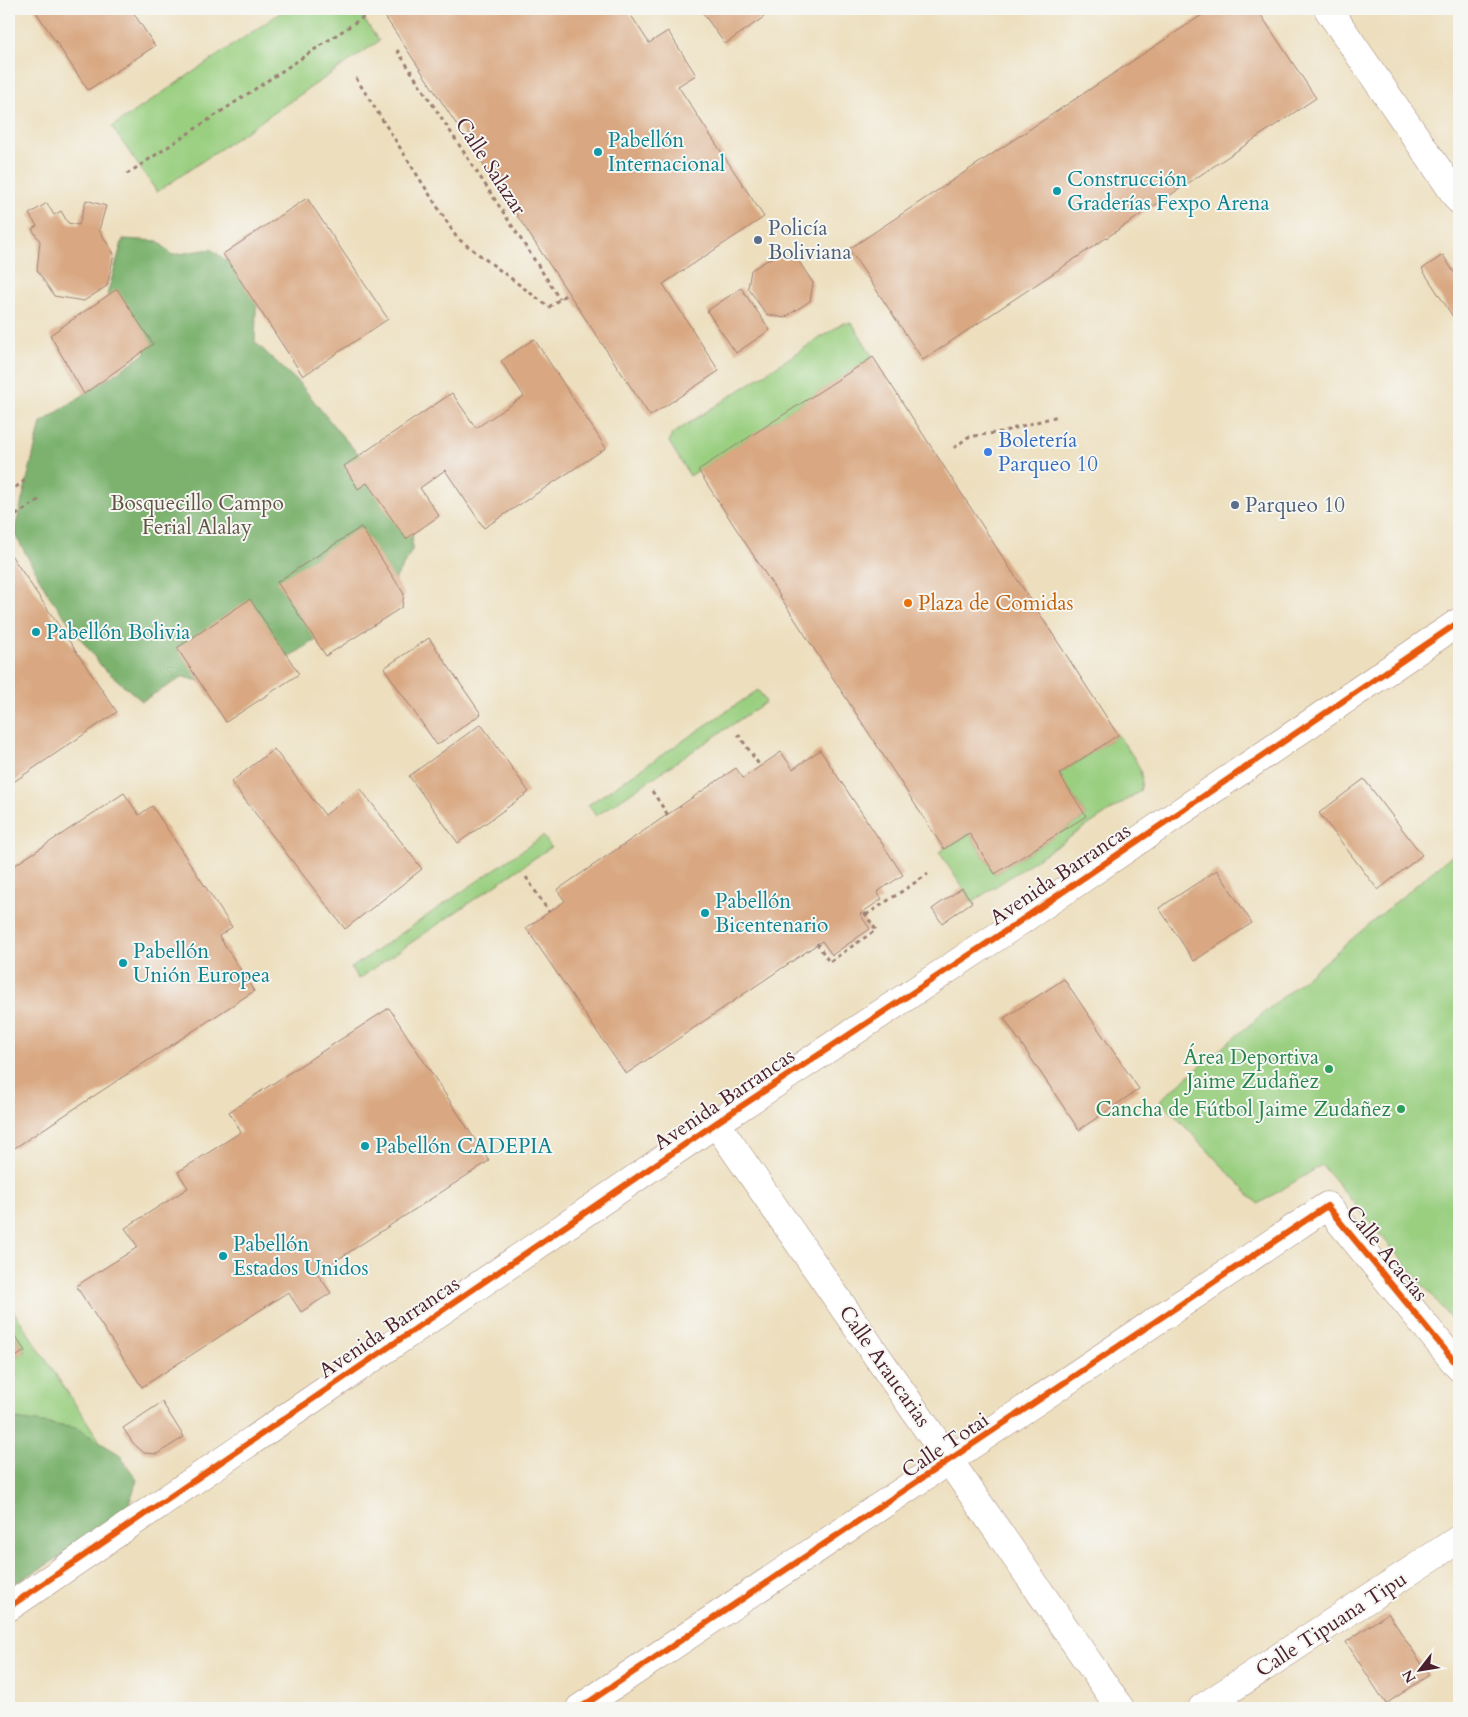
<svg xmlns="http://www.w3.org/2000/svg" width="1468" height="1717" viewBox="0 0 1468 1717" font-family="Cardo,serif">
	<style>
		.green { fill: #9acf80; stroke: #727756 }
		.forest { fill: #7bb26e; stroke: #62684c }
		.building { fill: #d9a882 }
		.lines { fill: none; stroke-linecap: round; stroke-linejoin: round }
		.minor-casing { stroke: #9c7f74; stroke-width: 29 }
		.path { stroke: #9c7f74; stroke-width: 3; stroke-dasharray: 4 4; stroke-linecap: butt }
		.minor { stroke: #fff; stroke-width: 28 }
		.cycleway-casing { stroke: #f6f6f2; stroke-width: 9 }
		.cycleway { stroke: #e8590c; stroke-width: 6 }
		.culture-dot { fill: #0f9aa8; stroke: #f6f6f2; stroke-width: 2 }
		.service-dot { fill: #5c6f8a; stroke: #f6f6f2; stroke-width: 2 }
		.shop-dot { fill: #3f7fe0; stroke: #f6f6f2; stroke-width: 2 }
		.food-dot { fill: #e8710a; stroke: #f6f6f2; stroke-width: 2 }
		.leisure-dot { fill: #2e9e5b; stroke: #f6f6f2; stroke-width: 2 }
		.labels { text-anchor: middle; stroke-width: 4; stroke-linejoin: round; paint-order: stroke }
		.culture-label { font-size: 21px; fill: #0d838f; stroke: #f6f6f2; text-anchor: start }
		.street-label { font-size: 21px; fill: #4a1f2b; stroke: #f6f6f2 }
		.service-label { font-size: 21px; fill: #4e5e75; stroke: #f6f6f2; text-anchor: start }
		.shop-label { font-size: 21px; fill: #366cbe; stroke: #f6f6f2; text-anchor: start }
		.park-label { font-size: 21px; fill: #625444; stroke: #f6f6f2 }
		.food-label { font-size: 21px; fill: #c56008; stroke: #f6f6f2; text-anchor: start }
		.leisure-label { font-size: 21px; fill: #27864d; stroke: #f6f6f2; text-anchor: end }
	</style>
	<rect width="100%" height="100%" fill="#f6f6f2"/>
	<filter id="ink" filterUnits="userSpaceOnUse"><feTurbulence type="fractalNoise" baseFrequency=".02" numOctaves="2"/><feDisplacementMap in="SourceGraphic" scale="10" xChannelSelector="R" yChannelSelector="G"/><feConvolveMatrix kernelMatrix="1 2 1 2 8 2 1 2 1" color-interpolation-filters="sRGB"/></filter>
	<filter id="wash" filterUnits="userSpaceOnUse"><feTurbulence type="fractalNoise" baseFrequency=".0096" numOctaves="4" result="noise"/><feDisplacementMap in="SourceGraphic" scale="20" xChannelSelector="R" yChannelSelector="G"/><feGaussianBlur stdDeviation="1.12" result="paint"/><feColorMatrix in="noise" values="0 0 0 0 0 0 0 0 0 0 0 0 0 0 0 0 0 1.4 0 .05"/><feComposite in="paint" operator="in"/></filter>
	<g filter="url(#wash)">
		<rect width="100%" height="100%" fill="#eddfbe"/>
		<!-- green -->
		<g class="green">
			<path d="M286,9H357L379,41L157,192L112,127Z"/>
			<path d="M843,323H852L873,357L690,476L669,442L672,434Z"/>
			<path d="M758,690L766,702L596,816L588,805Z"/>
			<path d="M1118,735C1130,753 1147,769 1140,791L972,902L939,852L969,833L995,874L1086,816L1059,774Z"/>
			<path d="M543,836L551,847L358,979L351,968Z"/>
			<path d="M1459,849V1328L1322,1165L1258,1204L1160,1100Z"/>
			<path d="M9,1304L115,1464L9,1554V1361L25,1351L9,1327Z"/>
		</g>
		<!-- forest -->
		<g class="forest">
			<path d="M123,239L158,241L172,255L211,249L257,284L255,342L301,385L337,430L413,515L412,550L385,597L236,690L183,677L142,701L102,667L50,597L14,533L41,423L146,353L107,295Z"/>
			<path d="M9,1418L76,1428L119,1454L137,1480L124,1519L9,1587Z"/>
		</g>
		<g id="blocks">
			<!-- building -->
			<g class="building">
				<path d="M34,9H131L155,46L88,90Z"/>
				<path d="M380,9H627L649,43L668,31L696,75L678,86L764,217L663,284L719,371L650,416Z"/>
				<path d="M700,9H759L764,17L725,44Z"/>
				<path d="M1211,9H1257L1316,98L923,360L849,249Z"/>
				<path d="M307,198L388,319L303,376L223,254Z"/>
				<path d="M86,200L106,206L99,230L114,254L107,286L84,301L54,296L37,270L40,241L32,229L37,226L29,214L47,203L54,215L61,211L68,223L79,225Z"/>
				<path d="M778,254L796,257L813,283L810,301L784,318L766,314L748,288L751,270Z"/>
				<path d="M1443,255L1459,280V326L1422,269Z"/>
				<path d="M741,288L770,330L736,353L707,311Z"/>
				<path d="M117,289L153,344L84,394L50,335Z"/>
				<path d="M534,339L606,448L484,528L445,470L420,488L439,516L406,539L367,483L358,489L344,466L452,393L476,428L524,396L501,361Z"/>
				<path d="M873,357L1118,735L1059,774L1086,816L995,874L969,833L944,849L698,470Z"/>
				<path d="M361,527L404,594L402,607L326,656L277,582Z"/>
				<path d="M9,552L117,712L9,785Z"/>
				<path d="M250,599L299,674L226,722L177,648Z"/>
				<path d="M429,638L481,714L437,745L384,668Z"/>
				<path d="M481,724L529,792L458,843L409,776Z"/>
				<path d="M274,749L325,815L360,788L422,869L345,929L231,782Z"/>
				<path d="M820,750L903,875L877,892L882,899L860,914L870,929L832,955L822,941L626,1074L526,928L565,901L557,890L736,768L743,778L781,752L793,769Z"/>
				<path d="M1364,779L1422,855L1378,890L1319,813Z"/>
				<path d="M124,793L139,815L152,806L232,927L219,936L254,991L13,1149L9,1143V869Z"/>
				<path d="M1217,870L1252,923L1194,961L1159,908Z"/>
				<path d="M962,888L972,902L942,923L932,909Z"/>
				<path d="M1064,979L1139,1089L1079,1130L1004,1018Z"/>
				<path d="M389,1008L489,1161L317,1273L331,1293L301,1312L288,1292L142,1387L76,1286L138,1247L125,1228L188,1188L178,1172L241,1132L229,1112Z"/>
				<path d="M9,1327L25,1351L9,1361Z"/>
				<path d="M162,1402L184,1437L157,1454L144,1453L133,1443L123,1428Z"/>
				<path d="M1388,1613L1429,1675L1386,1704L1346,1642Z"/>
			</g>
		</g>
	</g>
	<g filter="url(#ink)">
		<use href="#blocks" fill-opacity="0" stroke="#9c7f74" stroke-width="1"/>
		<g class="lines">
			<!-- minor casing -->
			<g class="minor-casing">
				<g id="minor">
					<path d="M1328,9L1459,200"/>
					<path d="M716,1123L1120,1708"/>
					<path d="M9,1607L716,1123L1007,930L1459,622"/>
					<path d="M580,1708L1327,1206L1459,1367"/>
					<path d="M1202,1708L1459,1539"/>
				</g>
			</g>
			<!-- path -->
			<g class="path">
				<path d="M397,50L560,299"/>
				<path d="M356,78L457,238L549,307L568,293"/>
				<path d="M127,174L371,12"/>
				<path d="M954,448L968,437L1001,432L1058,416"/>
				<path d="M9,492L27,479"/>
				<path d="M9,520L40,499"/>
				<path d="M738,734L760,766"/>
				<path d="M652,791L668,815"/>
				<path d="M526,877L549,912"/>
				<path d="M866,915L928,874"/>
				<path d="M817,943L829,962L876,930L864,912"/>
			</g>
			<!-- minor -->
			<use href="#minor" class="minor"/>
			<!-- cycleway casing -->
			<g class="cycleway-casing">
				<g id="cycleway">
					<path d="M9,1607L716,1123L1007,930L1459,622"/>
					<path d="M580,1708L1327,1206L1459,1367"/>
				</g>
			</g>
			<!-- cycleway -->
			<use href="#cycleway" class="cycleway"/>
		</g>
	</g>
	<!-- markers -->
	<g class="culture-dot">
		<circle cx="598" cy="152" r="5"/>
		<circle cx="1057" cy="191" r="5"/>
		<circle cx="36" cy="632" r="5"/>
		<circle cx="705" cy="913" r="5"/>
		<circle cx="123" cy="963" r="5"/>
		<circle cx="365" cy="1146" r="5"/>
		<circle cx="223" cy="1256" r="5"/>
	</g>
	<g class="service-dot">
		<circle cx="758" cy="240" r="5"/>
		<circle cx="1235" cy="505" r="5"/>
	</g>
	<circle class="shop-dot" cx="988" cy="452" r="5"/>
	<circle class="food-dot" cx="908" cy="603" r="5"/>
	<g class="leisure-dot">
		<circle cx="1329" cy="1069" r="5"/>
		<circle cx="1401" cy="1109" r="5"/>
	</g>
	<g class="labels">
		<!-- culture labels -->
		<g class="culture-label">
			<text x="608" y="147">Pabellón<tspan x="608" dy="24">Internacional</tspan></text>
			<text x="1067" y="186">Construcción<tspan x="1067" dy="24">Graderías Fexpo Arena</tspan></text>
			<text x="46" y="639">Pabellón Bolivia</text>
			<text x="715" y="908">Pabellón<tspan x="715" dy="24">Bicentenario</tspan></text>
			<text x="133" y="958">Pabellón<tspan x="133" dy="24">Unión Europea</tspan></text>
			<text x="375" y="1153">Pabellón CADEPIA</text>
			<text x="233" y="1251">Pabellón<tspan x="233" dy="24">Estados Unidos</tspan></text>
		</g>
		<!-- street labels -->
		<g class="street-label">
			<text transform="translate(491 166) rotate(57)" y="7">Calle Salazar</text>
			<text transform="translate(1060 874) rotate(-34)" y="7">Avenida Barrancas</text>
			<text transform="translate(724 1099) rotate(-34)" y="7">Avenida Barrancas</text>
			<text transform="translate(1387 1253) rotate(51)" y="7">Calle Acacias</text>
			<text transform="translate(389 1327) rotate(-34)" y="7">Avenida Barrancas</text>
			<text transform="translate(885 1366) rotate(55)" y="7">Calle Araucarias</text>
			<text transform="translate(945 1445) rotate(-34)" y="7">Calle Totai</text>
			<text transform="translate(1331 1624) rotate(-33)" y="7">Calle Tipuana Tipu</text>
		</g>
		<!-- service labels -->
		<g class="service-label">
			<text x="768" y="235">Policía<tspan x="768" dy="24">Boliviana</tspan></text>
			<text x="1245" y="512">Parqueo 10</text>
		</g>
		<!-- shop labels -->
		<g class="shop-label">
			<text x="998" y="447">Boletería<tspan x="998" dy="24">Parqueo 10</tspan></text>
		</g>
		<!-- park labels -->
		<g class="park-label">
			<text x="197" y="510">Bosquecillo Campo<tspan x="197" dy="24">Ferial Alalay</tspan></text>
		</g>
		<!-- food labels -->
		<g class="food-label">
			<text x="918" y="610">Plaza de Comidas</text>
		</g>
		<!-- leisure labels -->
		<g class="leisure-label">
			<text x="1319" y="1064">Área Deportiva<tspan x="1319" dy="24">Jaime Zudañez</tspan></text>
			<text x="1391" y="1116">Cancha de Fútbol Jaime Zudañez</text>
		</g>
	</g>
	<!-- margin -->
	<rect width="1468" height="1717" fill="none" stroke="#f6f6f2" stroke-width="30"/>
	<!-- north arrow -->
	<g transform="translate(1420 1670) rotate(239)" stroke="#f6f6f2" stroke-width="4" paint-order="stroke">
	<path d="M0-4L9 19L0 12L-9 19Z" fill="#4a1f2b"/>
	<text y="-8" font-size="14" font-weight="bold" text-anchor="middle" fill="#4a1f2b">N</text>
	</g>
</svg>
